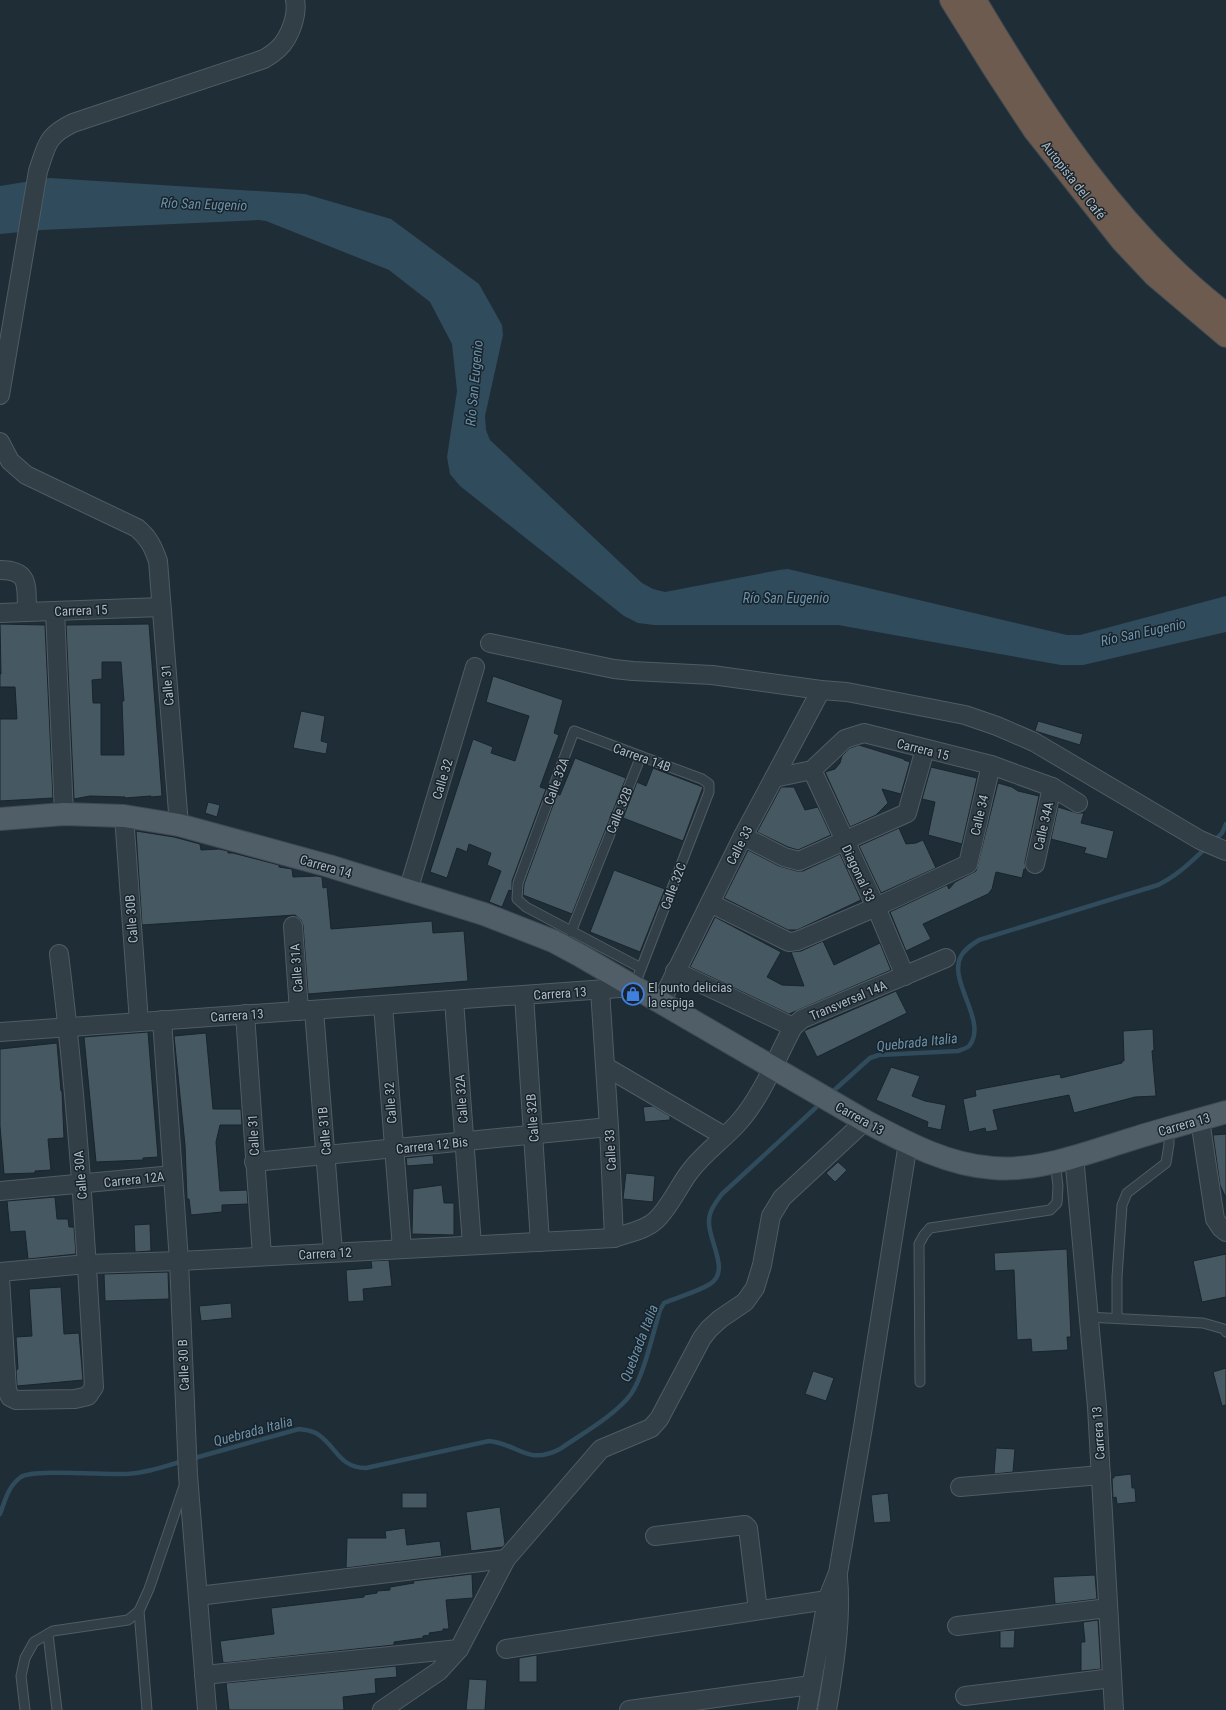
<svg xmlns="http://www.w3.org/2000/svg" width="1226" height="1710" viewBox="0 0 1226 1710" font-family="'Roboto Condensed',sans-serif">
	<style>
		.water { fill: #304b5c }
		.lines { fill: none; stroke-linecap: round; stroke-linejoin: round }
		.stream { stroke: #304b5c; stroke-width: 4.5 }
		.building { fill: #465862; stroke: #1a252d; fill-rule: evenodd }
		.lane-casing { stroke: #505c65; stroke-width: 11 }
		.street-casing { stroke: #505c65; stroke-width: 20 }
		.primary-casing { stroke: #3f4a53; stroke-width: 24 }
		.highway-casing { stroke: #3d4951; stroke-width: 24 }
		.lane { stroke: #323f47; stroke-width: 9 }
		.street { stroke: #323f47; stroke-width: 18 }
		.primary { stroke: #505e67; stroke-width: 22 }
		.highway { stroke: #6d5b4f; stroke-width: 22 }
		.labels { text-anchor: middle; stroke-width: 3; stroke-linejoin: round; paint-order: stroke }
		.street-label { font-size: 13px; fill: #acbac4; stroke: #18232b }
		.poi-label { font-size: 13px; fill: #acbac4; stroke: #18232b; text-anchor: start }
		.water-label { font-size: 14px; font-style: italic; fill: #6b92aa; stroke: #18232b }
	</style>
	<rect width="100%" height="100%" fill="#1f2d36"/>
	<!-- water -->
	<path class="water" d="M50,178L305,194L391,219L479,284L502,325L503,335L485,416L486,430L490,440L642,583L653,589L665,592L779,570L788,569L1067,635H1080L1226,596V632L1083,665H1061L838,625H654L638,623L624,616L460,486L450,474L447,457L457,391L452,344L430,302L389,270L266,221L259,220L42,230L0,234V186Z"/>
	<g class="lines">
		<!-- stream -->
		<g class="stream">
			<path d="M1214,841L1222,833L1226,824"/>
			<path d="M830,1094L870,1058L879,1055L958,1051C961,1050 967,1048 969,1046C989,1022 947,981 961,956C965,949 971,945 979,940L1158,885C1177,876 1191,862 1207,847"/>
			<path d="M191,1459L299,1429C306,1430 313,1430 319,1435C337,1448 340,1468 366,1468L489,1441C519,1444 527,1466 560,1449C580,1435 617,1414 631,1394C644,1375 653,1333 660,1310L664,1303C678,1297 697,1292 710,1284C731,1271 708,1241 709,1221C709,1211 716,1202 722,1194L822,1102"/>
			<path d="M0,1514C5,1501 8,1486 21,1477C34,1469 104,1475 124,1474C144,1474 164,1466 184,1461"/>
		</g>
	</g>
	<!-- building -->
	<g class="building">
		<path d="M0,624L45,625L53,798L0,801V719H17L15,687H0V674H1Z"/>
		<path d="M149,624L162,796L151,797V796L125,798V797L90,796L74,799L66,625ZM102,662H121L124,701H122L124,755H101V703H93L92,680L102,679Z"/>
		<path d="M493,676L563,700L554,733L559,735L540,787L546,789L512,881V891L509,890L502,907L489,902L501,871L487,865L491,853L469,844L467,852L457,848L447,878L430,872L473,739L493,747L491,753L515,761L529,716L486,702Z"/>
		<path d="M301,711L325,716L321,741L328,743L326,754L293,748Z"/>
		<path d="M1038,721L1083,734L1080,745L1035,731Z"/>
		<path d="M859,745L904,759V760L910,762L901,794L882,789L888,803L876,815L850,827L825,772L835,769L840,763L842,756L850,748Z"/>
		<path d="M575,758L626,778L572,914L523,895L524,884L557,794L560,795Z"/>
		<path d="M931,767L977,778L962,844L928,835L935,802L922,799Z"/>
		<path d="M653,768L703,787L683,841L623,818L637,782L646,786Z"/>
		<path d="M998,783L1012,787L1018,791L1039,796L1025,862L1026,870L1024,869L1022,878L996,872L992,889L988,894L923,924L931,939L906,951L890,912L947,885L949,889L955,882L976,871Z"/>
		<path d="M781,787H794L805,810L818,807L831,835L798,850L788,847L757,832Z"/>
		<path d="M208,802L220,805L217,817L205,813Z"/>
		<path d="M1058,807L1077,813H1084L1081,823L1114,831L1107,859L1084,853L1086,848L1051,839Z"/>
		<path d="M899,828L906,844L916,843L923,840L936,868L881,893L859,846Z"/>
		<path d="M136,831L174,837L200,844L201,850L219,849L228,851V853H233L279,865V867L292,869L293,877L317,876L322,877L323,888L327,887L331,929L432,921L433,933L464,931L468,981L308,994L303,925L301,920L295,915L142,925Z"/>
		<path d="M748,850L779,866L797,871H803L840,854L861,900L797,930H788L724,898Z"/>
		<path d="M614,870L665,889L640,952L590,932Z"/>
		<path d="M715,917L781,952L767,977L782,985L804,986L791,952L801,951L823,941L834,965L880,943L891,970L789,1014L690,967Z"/>
		<path d="M896,991L907,1013L817,1057L804,1031L806,1030Z"/>
		<path d="M1153,1029L1154,1050L1152,1051L1156,1096L1135,1097L1074,1113L1069,1095L993,1110L998,1130L986,1132L985,1128L969,1132L963,1099L976,1096L975,1090L1060,1074L1061,1078L1122,1063V1061H1124L1123,1031Z"/>
		<path d="M148,1032L158,1157L143,1158V1160L96,1162L84,1037Z"/>
		<path d="M206,1033L213,1109H241L242,1125H220L216,1142L220,1191L247,1190L248,1204L222,1205V1212L191,1215L189,1199H187L185,1145L174,1036Z"/>
		<path d="M57,1043L61,1091H62L64,1138L48,1139L51,1170L35,1171V1173L4,1174L0,1126V1049Z"/>
		<path d="M891,1067L920,1076L912,1096L925,1101L946,1105L941,1130L927,1127L928,1122L876,1100Z"/>
		<path d="M653,1106L670,1116V1120L645,1122L643,1107Z"/>
		<path d="M1226,1134V1196H1225L1220,1185L1213,1135Z"/>
		<path d="M433,1155L434,1164L407,1166L406,1158Z"/>
		<path d="M838,1162L847,1170L835,1182L826,1173Z"/>
		<path d="M626,1173L655,1176L653,1202L623,1199Z"/>
		<path d="M442,1185L444,1203H454V1235L412,1234L413,1189Z"/>
		<path d="M55,1197L57,1219H68L69,1227H74L76,1254L28,1259L25,1231L10,1232L7,1201Z"/>
		<path d="M150,1224L151,1251L135,1252L134,1225Z"/>
		<path d="M1067,1249L1071,1337H1067L1068,1350L1032,1352L1031,1339L1017,1340L1014,1270L995,1271L994,1253Z"/>
		<path d="M1226,1254V1297L1202,1302L1193,1261Z"/>
		<path d="M389,1260L392,1286L363,1289L364,1301L348,1302L346,1270L372,1268L371,1261Z"/>
		<path d="M168,1272L169,1299L105,1301L104,1274Z"/>
		<path d="M61,1287L64,1334L79,1333L83,1380L17,1386L16,1371L17,1369H18L16,1337L32,1336L29,1289Z"/>
		<path d="M231,1303L232,1318L201,1321L199,1306Z"/>
		<path d="M1226,1368V1405L1222,1406L1213,1372Z"/>
		<path d="M813,1371L834,1378L826,1401L805,1394Z"/>
		<path d="M996,1448L1015,1449L1013,1472L994,1474Z"/>
		<path d="M1131,1474L1132,1488H1135L1136,1502L1117,1504L1116,1497L1113,1498L1112,1478H1114V1476Z"/>
		<rect x="402" y="1493" width="25" height="15"/>
		<path d="M888,1493L891,1522L874,1523L871,1495Z"/>
		<path d="M500,1507L505,1544L503,1547L471,1551L466,1512Z"/>
		<path d="M405,1528L407,1545L440,1541L442,1556L346,1568L347,1538H386L385,1531Z"/>
		<path d="M472,1574L473,1598L446,1600L449,1629H443V1631L429,1633L430,1635L423,1636V1638L394,1642V1645L223,1663L220,1641L274,1634L271,1608L364,1597V1595L377,1593V1591L390,1590V1587L414,1583L413,1581Z"/>
		<path d="M1095,1575L1097,1599L1055,1604L1053,1577Z"/>
		<path d="M1098,1620L1101,1669L1081,1671V1642H1085L1083,1622Z"/>
		<path d="M1015,1630L1014,1648H1000V1631Z"/>
		<path d="M537,1655V1682H519V1658Z"/>
		<path d="M396,1666L397,1677L375,1679L376,1693L343,1697L344,1710H229L226,1683Z"/>
		<path d="M469,1679L487,1680L485,1710H466Z"/>
	</g>
	<g class="lines">
		<!-- lane casing -->
		<g class="lane-casing">
			<g id="lane">
				<path d="M571,932L641,756"/>
				<path d="M634,987L709,792V784L702,779L574,731L518,883L517,899L526,907L641,968"/>
				<path d="M1087,1317L1203,1323L1224,1329L1226,1332"/>
				<path d="M1117,1318V1277L1122,1205L1127,1193L1166,1163L1169,1144V1128"/>
				<path d="M920,1382L919,1244L924,1235L930,1228L1050,1210L1057,1203L1058,1186L1055,1162"/>
				<path d="M139,1611L147,1710"/>
				<path d="M48,1634L57,1710"/>
				<path d="M25,1710L21,1676L25,1658L34,1642L53,1631L128,1620L139,1611L149,1589L184,1486"/>
			</g>
		</g>
		<!-- street casing -->
		<g class="street-casing">
			<g id="street">
				<path d="M0,395L38,171C47,145 46,136 73,123L264,59C269,56 275,52 279,48C290,37 298,15 295,0"/>
				<path d="M0,442L10,461L26,475L137,528C149,538 153,547 158,561L179,825"/>
				<path d="M0,570C31,570 26,587 27,612"/>
				<path d="M55,611L64,814"/>
				<path d="M0,613L161,607"/>
				<path d="M490,643L614,669L633,671L712,675L821,690L847,692L965,715L997,726L1034,742L1200,840L1226,851"/>
				<path d="M812,770L876,907L905,976"/>
				<path d="M774,778L812,770L845,739L864,733L991,765L1052,787L1078,803"/>
				<path d="M124,816L139,1022"/>
				<path d="M743,836L784,857L799,861L907,813L925,749"/>
				<path d="M1035,864L1052,787"/>
				<path d="M408,891L475,667"/>
				<path d="M710,903L789,942L797,941L876,907L968,864L991,765"/>
				<path d="M293,926L299,1011"/>
				<path d="M675,971L793,1027"/>
				<path d="M600,990L609,1127L614,1238"/>
				<path d="M524,995L540,1242"/>
				<path d="M454,1000L472,1245"/>
				<path d="M661,1002L743,836L821,690"/>
				<path d="M383,1005L402,1249"/>
				<path d="M314,1010L333,1252"/>
				<path d="M245,1014L262,1256"/>
				<path d="M162,1020L179,1261L188,1475L207,1710"/>
				<path d="M0,1032L634,987"/>
				<path d="M606,1067L724,1136"/>
				<path d="M1200,1120L1215,1219L1221,1228L1226,1232"/>
				<path d="M1074,1156L1097,1407L1114,1710"/>
				<path d="M254,1162L609,1127"/>
				<path d="M0,1191L173,1175"/>
				<path d="M0,1272L87,1264L179,1261L614,1238C628,1233 646,1230 656,1220C670,1207 679,1185 691,1170C706,1151 724,1139 739,1122C762,1096 776,1059 793,1027L802,1019L946,958"/>
				<path d="M0,1278L7,1390L10,1397L16,1400L75,1399L88,1396L94,1387C86,1242 77,1097 59,954"/>
				<path d="M960,1487L1101,1475"/>
				<path d="M655,1536L745,1525L748,1528L758,1610"/>
				<path d="M198,1596L506,1559"/>
				<path d="M957,1626L1108,1608"/>
				<path d="M506,1649L827,1600"/>
				<path d="M204,1675L459,1649"/>
				<path d="M965,1696L1112,1678"/>
				<path d="M382,1710L439,1671L459,1649L506,1559L601,1449L651,1428L659,1419L702,1338L709,1329L720,1319L745,1302L755,1288L762,1265L771,1216L782,1198L865,1121"/>
				<path d="M629,1710L811,1685"/>
				<path d="M807,1710L827,1600L838,1573L863,1427L908,1143"/>
				<path d="M827,1710C834,1670 842,1618 838,1577"/>
			</g>
		</g>
		<!-- primary casing -->
		<g class="primary-casing">
			<path id="primary" d="M0,819L64,814L124,816L179,825L329,866L484,914L553,941L581,956L865,1121C905,1142 947,1165 993,1168C1039,1172 1089,1152 1132,1139C1163,1129 1195,1121 1226,1112"/>
		</g>
		<!-- highway casing -->
		<g class="highway-casing">
			<g id="highway">
				<path d="M951,0L994,69L1034,130L1122,241L1154,275L1226,336"/>
				<path d="M975,0C1043,115 1119,232 1226,314"/>
			</g>
		</g>
		<!-- lane -->
		<use href="#lane" class="lane"/>
		<!-- street -->
		<use href="#street" class="street"/>
		<!-- primary -->
		<use href="#primary" class="primary"/>
		<!-- highway -->
		<use href="#highway" class="highway"/>
	</g>
	<!-- icons -->
	<defs>
		<g id="shop-ring" transform="scale(1.15)"><circle r="9.5" fill="#18232b" stroke="#3f7fe0" stroke-width="1.5"/><path d="M-5-2.5h2.3a2.7 3.5 0 0 1 5.4 0H5L5.5 6h-11ZM-1.5-2.5h3a1.5 2.3 0 0 0-3 0Z" fill="#3f7fe0"/></g>
	</defs>
	<g fill-rule="evenodd">
		<use href="#shop-ring" x="633" y="994"/>
	</g>
	<g class="labels">
		<!-- street labels -->
		<g class="street-label">
			<text transform="translate(1074 180) rotate(52)" y="5">Autopista del Café</text>
			<text transform="translate(81 610) rotate(-2)" y="5">Carrera 15</text>
			<text transform="translate(167 685) rotate(-95)" y="5">Calle 31</text>
			<text transform="translate(923 749) rotate(14)" y="5">Carrera 15</text>
			<text transform="translate(642 757) rotate(20)" y="5">Carrera 14B</text>
			<text transform="translate(442 779) rotate(-73)" y="5">Calle 32</text>
			<text transform="translate(556 781) rotate(-70)" y="5">Calle 32A</text>
			<text transform="translate(619 810) rotate(-68)" y="5">Calle 32B</text>
			<text transform="translate(979 815) rotate(-77)" y="5">Calle 34</text>
			<text transform="translate(1043 826) rotate(-77)" y="5">Calle 34A</text>
			<text transform="translate(739 845) rotate(-63)" y="5">Calle 33</text>
			<text transform="translate(326 866) rotate(16)" y="5">Carrera 14</text>
			<text transform="translate(859 873) rotate(65)" y="5">Diagonal 33</text>
			<text transform="translate(673 886) rotate(-69)" y="5">Calle 32C</text>
			<text transform="translate(131 919) rotate(-94)" y="5">Calle 30B</text>
			<text transform="translate(296 968) rotate(-94)" y="5">Calle 31A</text>
			<text transform="translate(560 993) rotate(-4)" y="5">Carrera 13</text>
			<text transform="translate(848 1000) rotate(-23)" y="5">Transversal 14A</text>
			<text transform="translate(237 1015) rotate(-4)" y="5">Carrera 13</text>
			<text transform="translate(461 1099) rotate(-94)" y="5">Calle 32A</text>
			<text transform="translate(390 1103) rotate(-94)" y="5">Calle 32</text>
			<text transform="translate(532 1118) rotate(-94)" y="5">Calle 32B</text>
			<text transform="translate(860 1118) rotate(29)" y="5">Carrera 13</text>
			<text transform="translate(1184 1124) rotate(-16)" y="5">Carrera 13</text>
			<text transform="translate(324 1131) rotate(-95)" y="5">Calle 31B</text>
			<text transform="translate(253 1135) rotate(-93)" y="5">Calle 31</text>
			<text transform="translate(432 1145) rotate(-6)" y="5">Carrera 12 Bis</text>
			<text transform="translate(610 1150) rotate(-93)" y="5">Calle 33</text>
			<text transform="translate(80 1175) rotate(-95)" y="5">Calle 30A</text>
			<text transform="translate(134 1179) rotate(-6)" y="5">Carrera 12A</text>
			<text transform="translate(325 1253) rotate(-3)" y="5">Carrera 12</text>
			<text transform="translate(183 1365) rotate(-92)" y="5">Calle 30 B</text>
			<text transform="translate(1098 1433) rotate(-94)" y="5">Carrera 13</text>
		</g>
		<!-- poi labels -->
		<g class="poi-label">
			<text x="648" y="992">El punto delicias<tspan x="648" dy="15">la espiga</tspan></text>
		</g>
		<!-- water labels -->
		<g class="water-label">
			<text transform="translate(204 204) rotate(2)" y="5">Río San Eugenio</text>
			<text transform="translate(474 383) rotate(-85)" y="5">Río San Eugenio</text>
			<text x="786" y="603">Río San Eugenio</text>
			<text transform="translate(1143 632) rotate(-12)" y="5">Río San Eugenio</text>
			<text transform="translate(917 1042) rotate(-6)" y="5">Quebrada Italia</text>
			<text transform="translate(639 1343) rotate(-69)" y="5">Quebrada Italia</text>
			<text transform="translate(253 1431) rotate(-15)" y="5">Quebrada Italia</text>
		</g>
	</g>
</svg>
